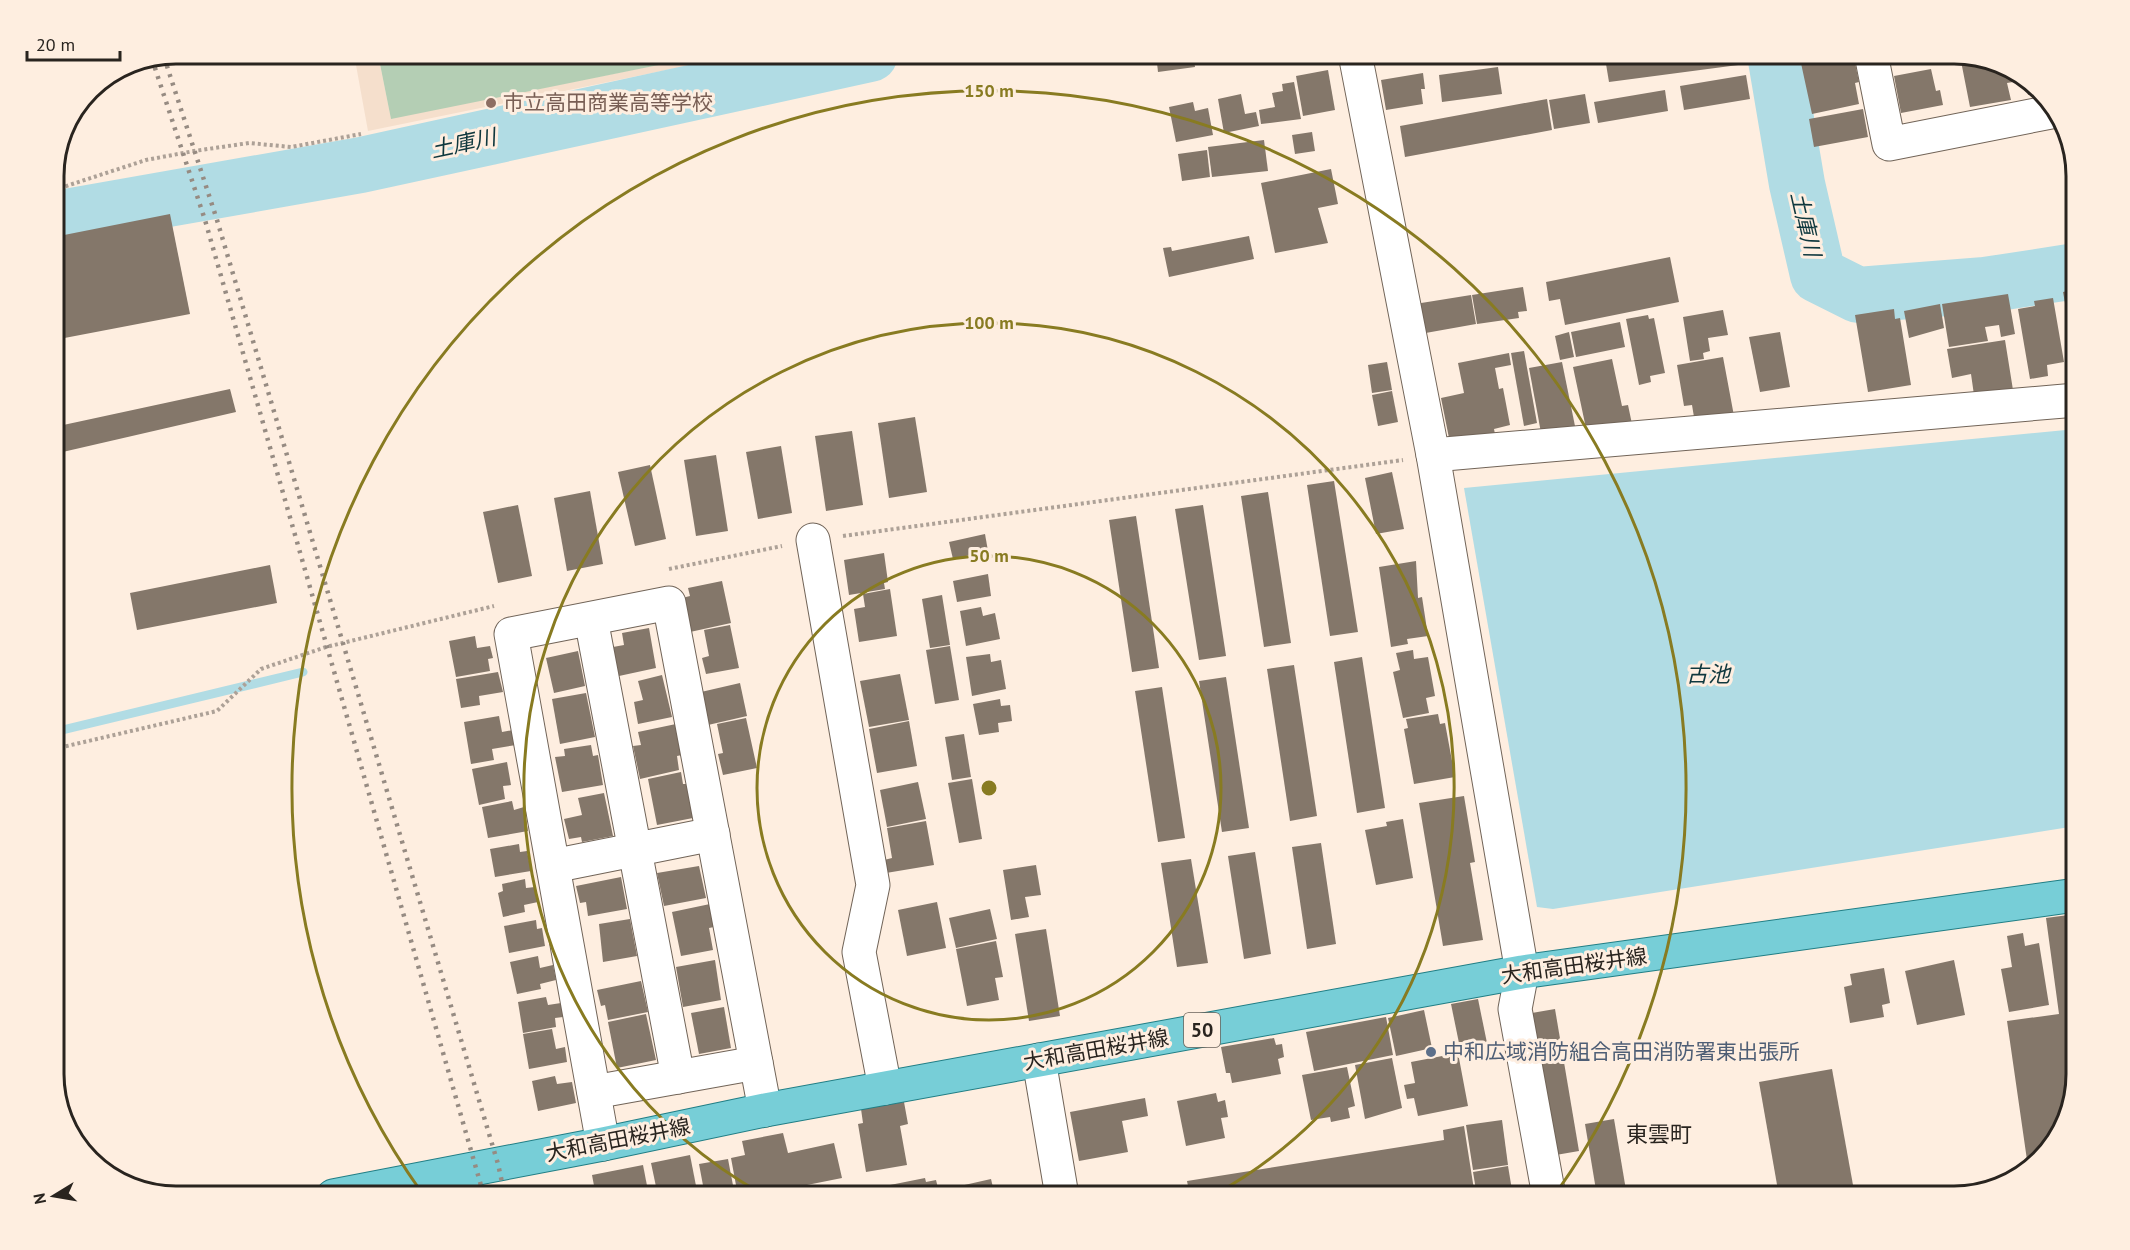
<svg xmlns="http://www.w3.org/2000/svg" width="2130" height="1250" viewBox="0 0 2130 1250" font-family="'PT Sans','Noto Sans JP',sans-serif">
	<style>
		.built { fill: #f5dfcc }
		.green { fill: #b4ceb4 }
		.water { fill: #b1dce4 }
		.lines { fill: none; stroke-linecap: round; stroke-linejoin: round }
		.stream { stroke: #b1dce4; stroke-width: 9 }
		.river { stroke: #b1dce4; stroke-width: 56 }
		.building { fill: #84776a }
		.minor-casing { stroke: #716458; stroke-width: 35 }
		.major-casing { stroke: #217e85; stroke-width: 35 }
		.path { stroke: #ada197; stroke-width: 4; stroke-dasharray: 3 3; stroke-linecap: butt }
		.minor { stroke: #fff; stroke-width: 33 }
		.major { stroke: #77ced7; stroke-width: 33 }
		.rail { stroke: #968b82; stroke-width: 4.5; stroke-dasharray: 3 6; stroke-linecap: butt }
		.ring { fill: none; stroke: #887b21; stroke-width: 3 }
		.education-dot { fill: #8d6e63; stroke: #feeee0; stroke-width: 2 }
		.service-dot { fill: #5c6f8a; stroke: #feeee0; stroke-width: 2 }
		.labels { text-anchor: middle; stroke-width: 6; stroke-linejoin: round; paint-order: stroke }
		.shield { fill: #feeee0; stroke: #696159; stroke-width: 1.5 }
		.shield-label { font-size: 20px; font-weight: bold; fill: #29241f }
		.education-label { font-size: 21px; fill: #785e54; stroke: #feeee0; text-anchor: start }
		.street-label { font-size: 21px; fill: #29241f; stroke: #feeee0 }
		.service-label { font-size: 21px; fill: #4e5e75; stroke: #feeee0; text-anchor: start }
		.water-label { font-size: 22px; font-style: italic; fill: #0f383e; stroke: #feeee0 }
		.neighbourhood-label { font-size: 22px; fill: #29241f; stroke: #feeee0 }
		.rim { fill: none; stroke: #29241f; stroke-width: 3 }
		.centre { fill: #887b21; stroke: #feeee0; stroke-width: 3 }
		.ring-label { font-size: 18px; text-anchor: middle; font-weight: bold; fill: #887b21; stroke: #feeee0; stroke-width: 6; stroke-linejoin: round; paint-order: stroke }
	</style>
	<rect width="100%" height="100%" fill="#feeee0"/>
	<!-- built -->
	<path class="built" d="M354,54H378L391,118L713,54H745L368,131Z"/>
	<!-- green -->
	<path class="green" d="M378,54H713L391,119Z"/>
	<!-- water -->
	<path class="water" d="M2076,429V826L1553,909L1537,907L1464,488Z"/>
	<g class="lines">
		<!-- stream -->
		<path class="stream" d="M54,732L303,672"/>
		<!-- river -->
		<g class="river">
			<path d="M1775,54L1797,184L1818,275L1858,295L1985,285L2076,271"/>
			<path d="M54,219L361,165L870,54"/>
		</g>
	</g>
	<!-- building -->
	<g class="building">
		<path d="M1156,54H1193L1195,67L1158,72Z"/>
		<path d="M1204,54H1224V55L1205,59Z"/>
		<path d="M1633,54H1760L1761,62L1609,82L1605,58Z"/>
		<path d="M1799,54H1849L1851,63H1855L1859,82L1855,83L1859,104L1812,114Z"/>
		<path d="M1960,56L2011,69L2013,82L2007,83L2011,100L1970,107Z"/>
		<path d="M1498,67L1502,94L1442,102L1439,75Z"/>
		<path d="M1931,69L1936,91L1940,90L1943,105L1901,113L1894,76Z"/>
		<path d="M1328,70L1335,110L1303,116L1296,76Z"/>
		<path d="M1423,73L1425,89H1421L1423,104L1386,110L1381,80Z"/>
		<path d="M1746,75L1750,99L1684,110L1680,86Z"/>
		<path d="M2025,80L2033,88L2039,93L2028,95Z"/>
		<path d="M1294,82L1301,119L1261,124L1259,110L1275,107L1272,93L1283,91L1282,84Z"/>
		<path d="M1665,90L1668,111L1598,123L1594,102Z"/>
		<path d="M1241,94L1245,114L1256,112L1259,126L1224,133L1218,99Z"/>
		<path d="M1585,94L1590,123L1554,129L1549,100Z"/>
		<path d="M1547,99L1552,130L1405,157L1400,126Z"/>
		<path d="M1193,102L1195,111L1208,108L1213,135L1176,142L1169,107Z"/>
		<path d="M1863,109L1868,137L1814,147L1809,119Z"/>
		<path d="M1312,132L1315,151L1295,154L1292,135Z"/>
		<path d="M1264,140L1268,171L1212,177L1208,147Z"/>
		<path d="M1207,150L1210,177L1182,181L1178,154Z"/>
		<path d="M1331,169L1338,204L1318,208L1328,243L1275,253L1261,183Z"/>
		<path d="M170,214L190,314L54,340V237Z"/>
		<path d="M1249,236L1254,259L1169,277L1163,248L1171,247L1172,251Z"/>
		<path d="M1670,257L1679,302L1565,325L1560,299L1549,301L1546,282Z"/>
		<path d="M1523,287L1527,311L1518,312L1519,318L1477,324L1472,295Z"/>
		<path d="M2076,289V347H2073L2063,292Z"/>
		<path d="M2008,294L2015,334L2001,337L1999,325L1985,327L1988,341L1949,347L1942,304Z"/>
		<path d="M1471,295L1476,324L1420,334L1415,304Z"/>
		<path d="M2053,298L2064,362L2047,365L2048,376L2030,379L2018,309L2035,306L2034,301Z"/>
		<path d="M1940,304L1944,328L1909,338L1904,311Z"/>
		<path d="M1894,309L1895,319L1900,318L1911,385L1868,392L1855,315Z"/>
		<path d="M1723,310L1728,335L1708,338L1710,351L1703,353L1704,359L1690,361L1683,317Z"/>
		<path d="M1648,315L1649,319L1654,318L1665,373L1650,376L1651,382L1639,385L1626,319Z"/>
		<path d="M1620,322L1625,347L1576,357L1571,332Z"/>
		<path d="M1569,332L1574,357L1560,360L1555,336Z"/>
		<path d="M1780,332L1790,387L1760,392L1749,337Z"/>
		<path d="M2005,340L2013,390L1974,395L1971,374L1952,378L1947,349Z"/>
		<path d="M1524,351L1537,423L1524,426L1511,353Z"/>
		<path d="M1509,353L1511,365L1495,368L1499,389L1503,388L1510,425L1494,429L1496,439L1451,448L1441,398L1464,393L1458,363Z"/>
		<path d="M1723,357L1734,416L1695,423L1692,405L1684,406L1677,365Z"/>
		<path d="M1612,359L1622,406L1628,405L1632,424L1587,433L1573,367Z"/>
		<path d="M1387,362L1392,390L1372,393L1368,365Z"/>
		<path d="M1562,362L1576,431L1542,438L1529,368Z"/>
		<path d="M230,389L236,412L54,454V427Z"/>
		<path d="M1392,391L1398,422L1378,426L1372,395Z"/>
		<path d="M915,417L927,492L889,498L878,423Z"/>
		<path d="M852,431L863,505L826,511L815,436Z"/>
		<path d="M781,446L792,513L758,519L746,452Z"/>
		<path d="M716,455L728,531L696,536L684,460Z"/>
		<path d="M650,465L666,539L635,546L618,472Z"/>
		<path d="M1392,472L1404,529L1376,534L1365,478Z"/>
		<path d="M1334,481L1358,632L1330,636L1307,485Z"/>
		<path d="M590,491L603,564L567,571L554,498Z"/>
		<path d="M1268,492L1291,643L1264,647L1241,496Z"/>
		<path d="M518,505L532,576L498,583L483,512Z"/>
		<path d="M1203,505L1226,656L1199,660L1175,509Z"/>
		<path d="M1136,516L1159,668L1132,672L1109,520Z"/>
		<path d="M985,534L988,551L953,559L949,542Z"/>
		<path d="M884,553L888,582L884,583L885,589L849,595L844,560Z"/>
		<path d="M1416,561L1418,598L1422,597L1428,636L1407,639L1408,644L1391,647L1379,567Z"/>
		<path d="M270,565L277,603L137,630L130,593Z"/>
		<path d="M988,574L991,596L957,602L953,581Z"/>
		<path d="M722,581L731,623L690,632L682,598L690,596L688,588Z"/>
		<path d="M890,589L897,636L859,642L854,609L865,607L863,594Z"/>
		<path d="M942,595L950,645L930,648L922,599Z"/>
		<path d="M981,607L983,616L995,613L1000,639L966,646L960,611Z"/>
		<path d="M730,625L739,668L706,674L702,658L709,656L704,630Z"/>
		<path d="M649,628L656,668L619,676L613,647L624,645L622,633Z"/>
		<path d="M475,636L477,648L490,646L493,658L488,659L490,671L456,677L449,641Z"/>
		<path d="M950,646L959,700L935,704L926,650Z"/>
		<path d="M1413,650L1414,659L1428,657L1435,696L1426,698L1429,713L1403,718L1393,672L1400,670L1396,653Z"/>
		<path d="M578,651L585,686L554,693L546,658Z"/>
		<path d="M990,654L991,662L1001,660L1006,689L972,696L966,657Z"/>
		<path d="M1362,657L1385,808L1357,813L1334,662Z"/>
		<path d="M1294,665L1317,816L1290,821L1267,669Z"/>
		<path d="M498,672L503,692L479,696L480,705L461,708L456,679Z"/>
		<path d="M900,674L909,720L869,727L860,681Z"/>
		<path d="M662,675L672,717L638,724L634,702L643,700L638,681Z"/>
		<path d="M1226,677L1249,828L1222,832L1199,681Z"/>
		<path d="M740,683L747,716L708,725L701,692Z"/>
		<path d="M1162,687L1185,838L1158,842L1135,691Z"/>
		<path d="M586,693L595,737L560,744L552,699Z"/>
		<path d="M1000,699L1001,706L1010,705L1012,721L998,723L999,732L979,735L973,704Z"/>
		<path d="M1438,714L1440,724L1445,723L1455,777L1414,784L1404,729L1408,728L1406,719Z"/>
		<path d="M499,716L502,732L513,730L516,745L492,749L494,760L471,764L464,722Z"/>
		<path d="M746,718L757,768L723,775L718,754L723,753L717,724Z"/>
		<path d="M909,721L917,766L877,773L869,729Z"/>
		<path d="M676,724L682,755L677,756L679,770L640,779L633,746L641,745L638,732Z"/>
		<path d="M964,734L971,777L952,780L945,737Z"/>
		<path d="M591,745L593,756L598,755L603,785L562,792L555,757L565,756L564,749Z"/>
		<path d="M507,762L511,785L503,786L505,799L479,805L472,769Z"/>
		<path d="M681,772L683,784H687L693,818L657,825L648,779Z"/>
		<path d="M972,779L982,839L959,843L948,783Z"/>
		<path d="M918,782L926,819L887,827L880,790Z"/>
		<path d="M604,793L613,836L582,842L581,837L569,839L564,819L582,815L578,798Z"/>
		<path d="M1464,796L1475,862L1470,863L1483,940L1443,946L1419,803Z"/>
		<path d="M512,801L514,810L524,807L528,831L488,838L482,807Z"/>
		<path d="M1403,819L1413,878L1376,885L1365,830L1387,826L1386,822Z"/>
		<path d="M926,821L934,865L886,873L884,860L892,858L887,828Z"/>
		<path d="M1321,843L1336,944L1307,949L1292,847Z"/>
		<path d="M519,844L520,852L527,851L531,871L495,877L490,849Z"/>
		<path d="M1255,852L1271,954L1244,959L1228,856Z"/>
		<path d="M1191,859L1208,963L1177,967L1161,863Z"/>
		<path d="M1036,865L1041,895L1025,897L1029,917L1011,920L1003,870Z"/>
		<path d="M699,866L706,898L664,906L657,873Z"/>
		<path d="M621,877L627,909L588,916L586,902L580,903L576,886Z"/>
		<path d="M525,879L526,888L535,887L538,902L524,905L525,912L503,917L498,893L503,891L502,884Z"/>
		<path d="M937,902L946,948L907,956L898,910Z"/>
		<path d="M710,904L714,927L709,928L713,950L681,956L672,912Z"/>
		<path d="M990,909L997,939L956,948L949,918Z"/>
		<path d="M2076,914V1074L2060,1134L2028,1167L2007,1021L2059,1014L2046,918Z"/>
		<path d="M630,919L637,956L603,962L599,924Z"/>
		<path d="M536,920L537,929L542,928L545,946L509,953L504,926Z"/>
		<path d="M1046,929L1060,1016L1029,1021L1015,934Z"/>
		<path d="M2023,933L2025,946L2039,943L2049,1005L2009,1012L2001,969L2012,967L2007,936Z"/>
		<path d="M996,941L1003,977L995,978L999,1000L967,1006L956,949Z"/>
		<path d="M538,956L540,968L553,965L556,980L540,984L541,989L517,994L510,962Z"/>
		<path d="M715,960L721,1000L683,1007L676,967Z"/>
		<path d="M1954,960L1965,1015L1917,1025L1905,971Z"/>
		<path d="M1884,968L1890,1003L1882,1005L1884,1017L1850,1023L1844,987L1852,985L1850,974Z"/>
		<path d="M641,981L648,1012L608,1020L605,1005L601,1006L597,990Z"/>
		<path d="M546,997L548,1005L561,1003L563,1017L555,1018L556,1027L523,1033L518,1002Z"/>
		<path d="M1478,999L1487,1043L1460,1048L1451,1004Z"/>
		<path d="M724,1007L731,1048L699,1054L691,1013Z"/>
		<path d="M1555,1009L1579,1151L1550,1156L1526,1014Z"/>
		<path d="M1424,1010L1432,1048L1396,1056L1388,1018Z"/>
		<path d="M646,1014L656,1060L617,1068L608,1022Z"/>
		<path d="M1386,1017L1393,1055L1314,1071L1306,1032Z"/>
		<path d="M552,1029L556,1049L565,1047L567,1062L529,1069L523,1034Z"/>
		<path d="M1274,1038L1276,1045L1282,1044L1284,1057L1278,1059L1281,1074L1232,1083L1230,1073H1226L1221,1047Z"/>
		<path d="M1458,1053L1468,1106L1418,1116L1414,1098L1407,1099L1404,1085L1415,1083L1411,1062Z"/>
		<path d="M1392,1058L1402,1108L1365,1119L1355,1065Z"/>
		<path d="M1347,1067L1355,1106L1348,1108L1350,1118L1331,1122L1330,1117L1311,1120L1302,1075Z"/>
		<path d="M1832,1069L1855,1196H1779L1759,1082Z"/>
		<path d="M555,1076L557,1084L572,1082L576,1103L538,1111L532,1081Z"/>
		<path d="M1216,1093L1218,1102L1225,1100L1228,1117L1221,1118L1225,1138L1186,1146L1177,1101Z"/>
		<path d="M1145,1098L1148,1116L1122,1121L1128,1152L1079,1161L1070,1112Z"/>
		<path d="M904,1102L908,1124L900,1126L907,1165L866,1172L858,1124L863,1123L861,1109Z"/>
		<path d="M1614,1119L1627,1196H1597L1585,1124Z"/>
		<path d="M1502,1120L1508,1165L1473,1170L1466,1125Z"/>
		<path d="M1464,1126L1475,1196H1190L1187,1181L1444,1140L1443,1130Z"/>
		<path d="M783,1133L788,1153L834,1143L842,1178L752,1196H738L731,1158L745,1155L742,1141Z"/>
		<path d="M690,1155L698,1196H658L651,1163Z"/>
		<path d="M728,1159L735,1196H705L699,1164Z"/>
		<path d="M643,1165L649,1196H596L592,1175Z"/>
		<path d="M1508,1166L1513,1196H1477L1473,1172Z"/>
		<path d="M925,1178L926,1182L936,1180L940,1196H882L880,1187Z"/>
		<path d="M991,1179L995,1196H962L960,1186Z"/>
	</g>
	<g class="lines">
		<!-- minor casing -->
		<g class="minor-casing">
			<g id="minor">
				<path d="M1355,54L1433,455L1522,972L1515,1009L1549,1196"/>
				<path d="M1871,54L1889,144L2056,111"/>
				<path d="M1433,455L2076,400"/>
				<path d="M813,540L873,885L859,952L885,1088"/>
				<path d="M591,619L678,1077"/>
				<path d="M553,866L713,834"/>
				<path d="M1039,1060L1062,1196"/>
				<path d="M594,1092L756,1063"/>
				<path d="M603,1144L511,634L669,603L765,1110"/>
			</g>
		</g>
		<!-- major casing -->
		<g class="major-casing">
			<path id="major" d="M333,1196L603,1144L765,1110L1522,972L2076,895"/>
		</g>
		<!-- path -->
		<g class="path">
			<path d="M54,190L146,160L194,151L249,143L291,147L361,134"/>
			<path d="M843,536L1403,460"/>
			<path d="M669,569L782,546"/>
			<path d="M54,749L217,711L261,669L326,647L494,606"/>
		</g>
		<!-- minor -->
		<use href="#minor" class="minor"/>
		<!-- major -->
		<use href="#major" class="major"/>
		<!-- rail -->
		<g class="rail">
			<path d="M164,57L217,220L498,1164L505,1196"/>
			<path d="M152,59L205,220L484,1196"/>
		</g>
	</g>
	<!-- distance rings -->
	<g class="ring">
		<circle cx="989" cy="788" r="232"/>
		<path d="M764 1195A465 465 0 1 1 1214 1195"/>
		<path d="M422 1193A697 697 0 1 1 1556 1193"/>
	</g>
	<!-- markers -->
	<circle class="education-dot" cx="491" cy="103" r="6"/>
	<circle class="service-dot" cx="1431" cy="1052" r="6"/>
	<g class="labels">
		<!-- shield labels -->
		<rect class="shield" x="1184" y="1013" width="36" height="34" rx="4.5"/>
		<g class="shield-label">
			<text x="1202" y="1037">50</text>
		</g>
		<!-- education labels -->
		<g class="education-label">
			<text x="503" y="110">市立高田商業高等学校</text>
		</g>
		<!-- street labels -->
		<g class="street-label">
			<text transform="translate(1574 966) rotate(-8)" y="7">大和高田桜井線</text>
			<text transform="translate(1096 1050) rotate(-10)" y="7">大和高田桜井線</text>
			<text transform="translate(618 1140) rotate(-11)" y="7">大和高田桜井線</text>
		</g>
		<!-- service labels -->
		<g class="service-label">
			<text x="1443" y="1059">中和広域消防組合高田消防署東出張所</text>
		</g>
		<!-- water labels -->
		<g class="water-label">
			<text transform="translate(463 143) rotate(-12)" y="8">土庫川</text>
			<text transform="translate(1806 224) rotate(77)" y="8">土庫川</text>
			<text x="1708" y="682">古池</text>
		</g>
		<!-- neighbourhood labels -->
		<g class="neighbourhood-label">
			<text x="1659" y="1142">東雲町</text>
		</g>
	</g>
	<!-- crop -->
	<path d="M0 0H2130V1250H0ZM176 64H1954A112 112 0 0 1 2066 176V1074A112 112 0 0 1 1954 1186H176A112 112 0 0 1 64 1074V176A112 112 0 0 1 176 64Z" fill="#feeee0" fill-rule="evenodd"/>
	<path class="rim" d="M176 64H1954A112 112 0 0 1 2066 176V1074A112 112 0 0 1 1954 1186H176A112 112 0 0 1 64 1074V176A112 112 0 0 1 176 64Z"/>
	<circle cx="989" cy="788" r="9" class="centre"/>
	<g class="ring-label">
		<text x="989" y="97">150 m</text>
		<text x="989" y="329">100 m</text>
		<text x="989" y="562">50 m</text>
	</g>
	<!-- north arrow -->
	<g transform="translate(54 1196) rotate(259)" stroke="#feeee0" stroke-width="4.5" paint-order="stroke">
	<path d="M0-4.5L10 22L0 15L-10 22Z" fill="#29241f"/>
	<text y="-9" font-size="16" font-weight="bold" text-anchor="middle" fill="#29241f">N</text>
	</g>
	<!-- scale -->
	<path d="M27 51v9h93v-9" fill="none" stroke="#29241f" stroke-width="3"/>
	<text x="36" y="51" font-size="18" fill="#29241f" stroke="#feeee0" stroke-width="4.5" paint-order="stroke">20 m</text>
</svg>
